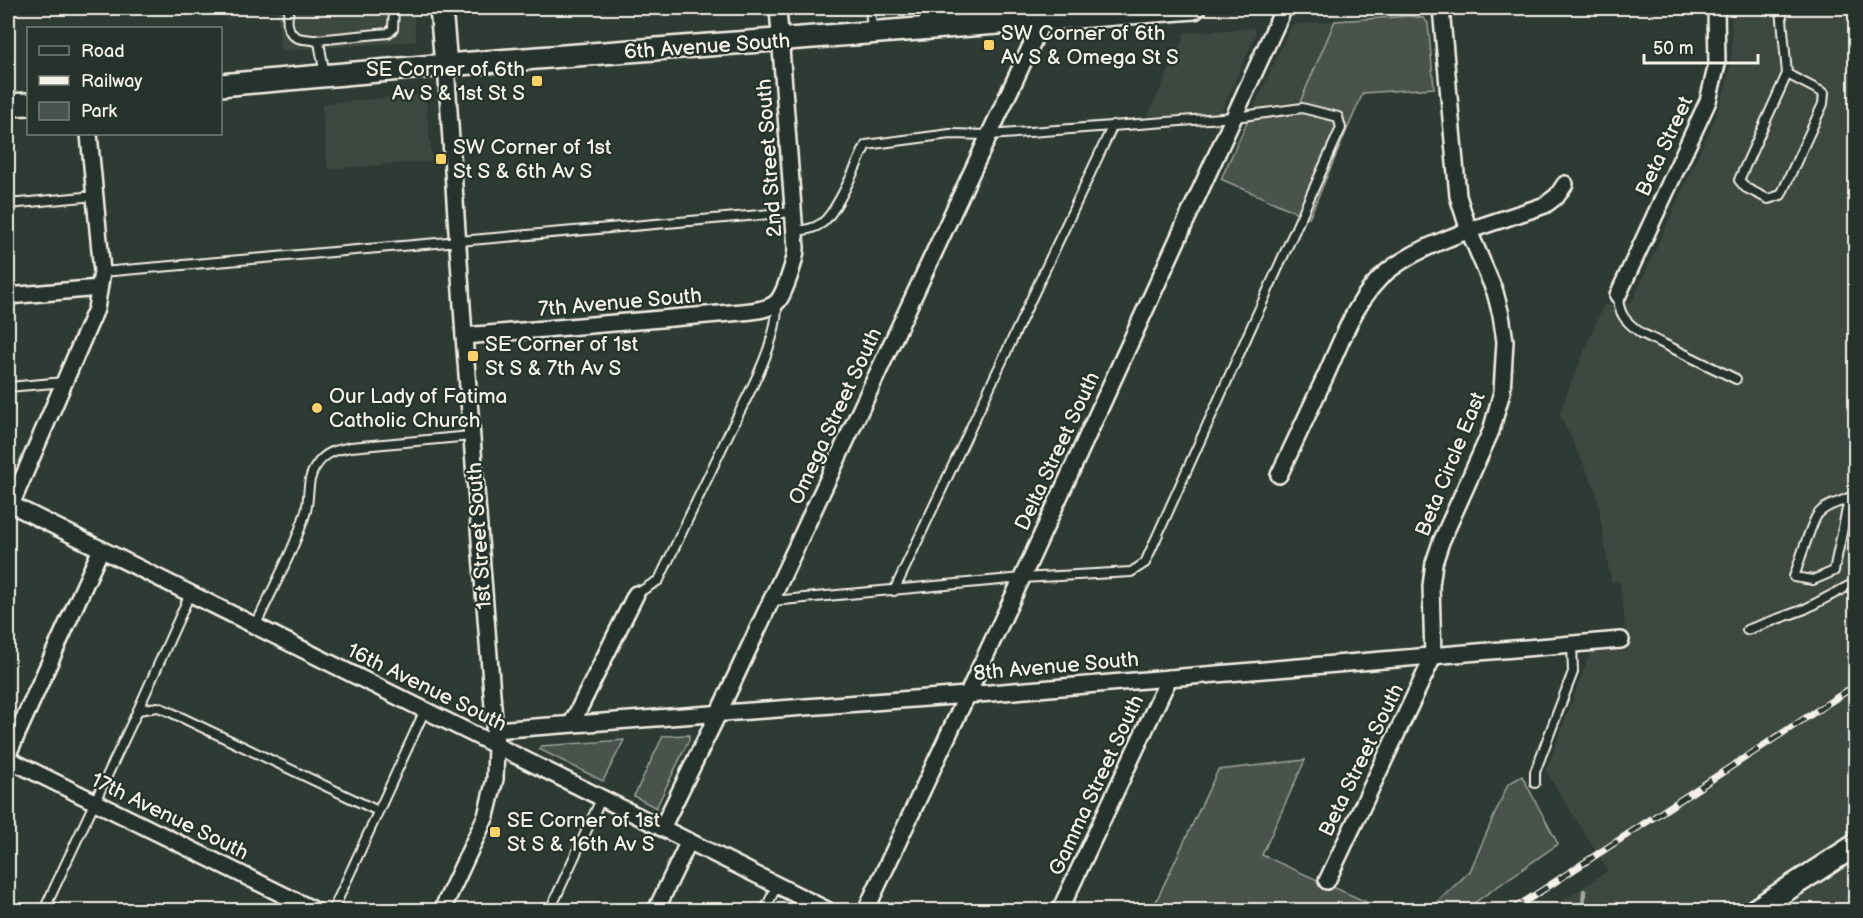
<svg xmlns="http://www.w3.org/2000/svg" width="1863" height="918" viewBox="0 0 1863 918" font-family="'Balsamiq Sans',sans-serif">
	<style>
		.built { fill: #3c4841 }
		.green { fill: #48524c; stroke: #9ea29a; stroke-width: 1.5 }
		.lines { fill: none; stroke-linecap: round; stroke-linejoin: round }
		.stream { stroke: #a4a8a0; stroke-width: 4.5 }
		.lane-casing { stroke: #f4f1e8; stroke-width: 12 }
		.street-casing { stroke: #f4f1e8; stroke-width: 20 }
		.secondary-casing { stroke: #f4f1e8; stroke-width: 26 }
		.lane { stroke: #26332d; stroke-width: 8 }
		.street { stroke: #26332d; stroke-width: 15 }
		.secondary { stroke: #26332d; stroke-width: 21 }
		.rail-casing { stroke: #f4f1e8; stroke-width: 7 }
		.rail { stroke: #26332d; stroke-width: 4.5; stroke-dasharray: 14; stroke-linecap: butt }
		.poi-dot { fill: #ffd166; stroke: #26332d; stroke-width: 2 }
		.labels { text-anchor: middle; stroke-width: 4.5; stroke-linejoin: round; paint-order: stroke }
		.poi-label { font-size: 21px; fill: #f4f1e8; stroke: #26332d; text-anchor: start }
		.street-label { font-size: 21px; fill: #f4f1e8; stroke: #26332d }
	</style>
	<rect width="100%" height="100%" fill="#2e3b34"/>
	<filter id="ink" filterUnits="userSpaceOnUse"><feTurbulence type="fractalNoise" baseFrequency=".0167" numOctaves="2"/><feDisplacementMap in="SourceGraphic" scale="12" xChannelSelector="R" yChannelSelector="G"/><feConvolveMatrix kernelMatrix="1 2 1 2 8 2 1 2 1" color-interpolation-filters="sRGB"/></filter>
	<g filter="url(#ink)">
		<!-- built -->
		<g class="built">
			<path d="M277,8H413L416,41L281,51Z"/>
			<path d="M1731,8H1855V910H1549L1608,871L1546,771L1590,653L1628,650L1620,581L1611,582L1596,490L1559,413L1603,306L1632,302L1716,116L1726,86L1732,54Z"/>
			<path d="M1335,21L1301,101L1254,108L1291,25Z"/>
			<path d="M1254,28L1256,34L1220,114L1148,116L1183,40L1184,33Z"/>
			<path d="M425,94L432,161L328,169L322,104Z"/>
		</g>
		<!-- green -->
		<g class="green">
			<path d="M1411,16L1423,18L1428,23L1434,88L1363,93L1309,218L1221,179L1249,118L1295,114L1335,21Z"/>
			<path d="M689,735V740L656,808L634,796L663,736Z"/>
			<path d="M624,740L603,781L539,749L541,746Z"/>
			<path d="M1305,760L1262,855L1384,910H1152L1218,770Z"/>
			<path d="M1522,776L1558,844L1464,910H1429L1470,871L1508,784Z"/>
		</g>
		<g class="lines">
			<!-- stream -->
			<path class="stream" d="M1583,910L1584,891"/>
			<!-- lane casing -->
			<g class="lane-casing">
				<g id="lane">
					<path d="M290,8C285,21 287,38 304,39C310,40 313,39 319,42L325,75"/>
					<path d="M870,8L872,31"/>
					<path d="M1781,8L1787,74L1739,180L1746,188L1768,199L1781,195L1823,104L1824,93L1787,74"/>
					<path d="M316,40L388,33L393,29L394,8"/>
					<path d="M8,204L95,196"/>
					<path d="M102,272L793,212"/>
					<path d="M1618,295C1618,314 1626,322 1641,333L1736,379"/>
					<path d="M8,387L65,382"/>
					<path d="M1849,499L1834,571L1813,580L1794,577C1798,566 1812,520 1818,514C1828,502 1845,503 1856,493"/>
					<path d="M894,591L1113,125"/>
					<path d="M636,594L659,580C683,530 707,480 730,431C748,395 778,343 777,303"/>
					<path d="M772,601L1022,578L1131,572L1145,563L1341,128L1338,117L1302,108L1235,117L989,135L950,134L866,145C857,163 837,212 822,223C814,229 805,230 795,231"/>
					<path d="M255,627C272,589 294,551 306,511C310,495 306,480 316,466C325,452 336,450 351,447L471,436"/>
					<path d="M1747,630L1805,609L1856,582"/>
					<path d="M138,710L158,707L168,711L378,811"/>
					<path d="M1535,783V772L1573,672L1572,644"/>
					<path d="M47,904L61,910"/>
					<path d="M44,910L138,710L190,594"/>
					<path d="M333,910L425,710"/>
					<path d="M550,910L602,797"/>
					<path d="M765,910L777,885"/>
				</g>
			</g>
			<!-- street casing -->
			<g class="street-casing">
				<g id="street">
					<path d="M924,29L934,8"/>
					<path d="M1618,295L1708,101L1717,64L1716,8"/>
					<path d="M8,296L99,288"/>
					<path d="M464,336L742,312C753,311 770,310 778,301C785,292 796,259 796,248L778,8"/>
					<path d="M1279,475C1295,442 1310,409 1326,375C1342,340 1357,295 1389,270C1431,238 1495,223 1545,205L1557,196L1565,184"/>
					<path d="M8,503L827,910"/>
					<path d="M11,505L96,309L102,272L89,134"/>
					<path d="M572,723L636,594"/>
					<path d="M494,730L967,695L1621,640"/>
					<path d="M8,754L101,549"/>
					<path d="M8,759L314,910"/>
					<path d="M662,828L718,714L1043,20"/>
					<path d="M1327,881L1433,657L1431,586L1434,563L1441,542L1491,431L1502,392L1505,341L1501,315L1495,292L1469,231L1458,196L1441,8"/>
					<path d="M442,910L486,816L495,779L496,745L464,336L446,65"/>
					<path d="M656,910L689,841"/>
					<path d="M866,910L1022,578L1284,8"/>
					<path d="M1060,910L1169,678"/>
				</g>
			</g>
			<!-- secondary casing -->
			<g class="secondary-casing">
				<g id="secondary">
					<path d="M441,8L446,65"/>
					<path d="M220,85L446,65L1194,8"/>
					<path d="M8,105L28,104"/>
					<path d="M1755,910L1856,845"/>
				</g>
			</g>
			<!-- lane -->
			<use href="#lane" class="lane"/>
			<!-- street -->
			<use href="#street" class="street"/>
			<!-- secondary -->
			<use href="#secondary" class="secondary"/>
			<!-- rail casing -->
			<g class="rail-casing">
				<path id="rail" d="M1512,910L1856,685"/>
			</g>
			<!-- rail -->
			<use href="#rail" class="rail"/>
		</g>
	</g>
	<!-- markers -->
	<g class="poi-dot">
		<rect x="983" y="39" width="12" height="12" rx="3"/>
		<rect x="531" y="75" width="12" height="12" rx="3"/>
		<rect x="435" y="153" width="12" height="12" rx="3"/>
		<rect x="467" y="350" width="12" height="12" rx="3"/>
		<circle cx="317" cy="408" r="6"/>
		<rect x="489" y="826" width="12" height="12" rx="3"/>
	</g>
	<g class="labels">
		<!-- poi labels -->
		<g class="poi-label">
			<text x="1001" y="40">SW Corner of 6th<tspan x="1001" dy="24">Av S &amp; Omega St S</tspan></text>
			<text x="525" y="76" text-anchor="end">SE Corner of 6th<tspan x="525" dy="24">Av S &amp; 1st St S</tspan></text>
			<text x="453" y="154">SW Corner of 1st<tspan x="453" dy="24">St S &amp; 6th Av S</tspan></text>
			<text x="485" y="351">SE Corner of 1st<tspan x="485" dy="24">St S &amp; 7th Av S</tspan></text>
			<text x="329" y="403">Our Lady of Fatima<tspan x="329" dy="24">Catholic Church</tspan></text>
			<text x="507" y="827">SE Corner of 1st<tspan x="507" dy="24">St S &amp; 16th Av S</tspan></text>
		</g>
		<!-- street labels -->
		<g class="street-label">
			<text transform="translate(707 46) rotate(-4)" y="7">6th Avenue South</text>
			<text transform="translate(1664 146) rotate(-65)" y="7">Beta Street</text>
			<text transform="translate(769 158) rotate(-94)" y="7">2nd Street South</text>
			<text transform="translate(620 302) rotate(-5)" y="7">7th Avenue South</text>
			<text transform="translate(835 416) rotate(-65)" y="7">Omega Street South</text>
			<text transform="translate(1057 451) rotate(-65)" y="7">Delta Street South</text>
			<text transform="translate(1450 464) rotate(-68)" y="7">Beta Circle East</text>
			<text transform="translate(479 536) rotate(-94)" y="7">1st Street South</text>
			<text transform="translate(1056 666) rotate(-5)" y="7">8th Avenue South</text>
			<text transform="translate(427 687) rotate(26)" y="7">16th Avenue South</text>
			<text transform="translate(1361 760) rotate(-64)" y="7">Beta Street South</text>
			<text transform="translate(1096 785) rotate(-65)" y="7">Gamma Street South</text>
			<text transform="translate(170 816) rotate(26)" y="7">17th Avenue South</text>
		</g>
	</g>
	<!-- margin -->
	<rect width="1863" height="918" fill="none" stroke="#26332d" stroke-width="30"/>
	<rect x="15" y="15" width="1833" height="888" fill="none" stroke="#f4f1e8" stroke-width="2" filter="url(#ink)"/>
	<!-- legend -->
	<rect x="27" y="27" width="195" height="108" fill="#26332d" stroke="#787f78" stroke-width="1.5"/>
	<rect x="39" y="46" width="30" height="9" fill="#26332d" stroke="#787f78" stroke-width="1.5"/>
	<text x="81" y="57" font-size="18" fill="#f4f1e8">Road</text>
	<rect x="39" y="76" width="30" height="9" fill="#f4f1e8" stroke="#787f78" stroke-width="1.5"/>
	<text x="81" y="87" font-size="18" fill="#f4f1e8">Railway</text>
	<rect x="39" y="102" width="30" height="18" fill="#48524c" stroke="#787f78" stroke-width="1.5"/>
	<text x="81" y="117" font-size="18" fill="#f4f1e8">Park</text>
	<!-- scale -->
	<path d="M1644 54v9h114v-9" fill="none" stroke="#f4f1e8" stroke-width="3"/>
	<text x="1653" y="54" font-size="18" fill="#f4f1e8" stroke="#26332d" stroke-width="4.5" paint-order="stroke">50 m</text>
</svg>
